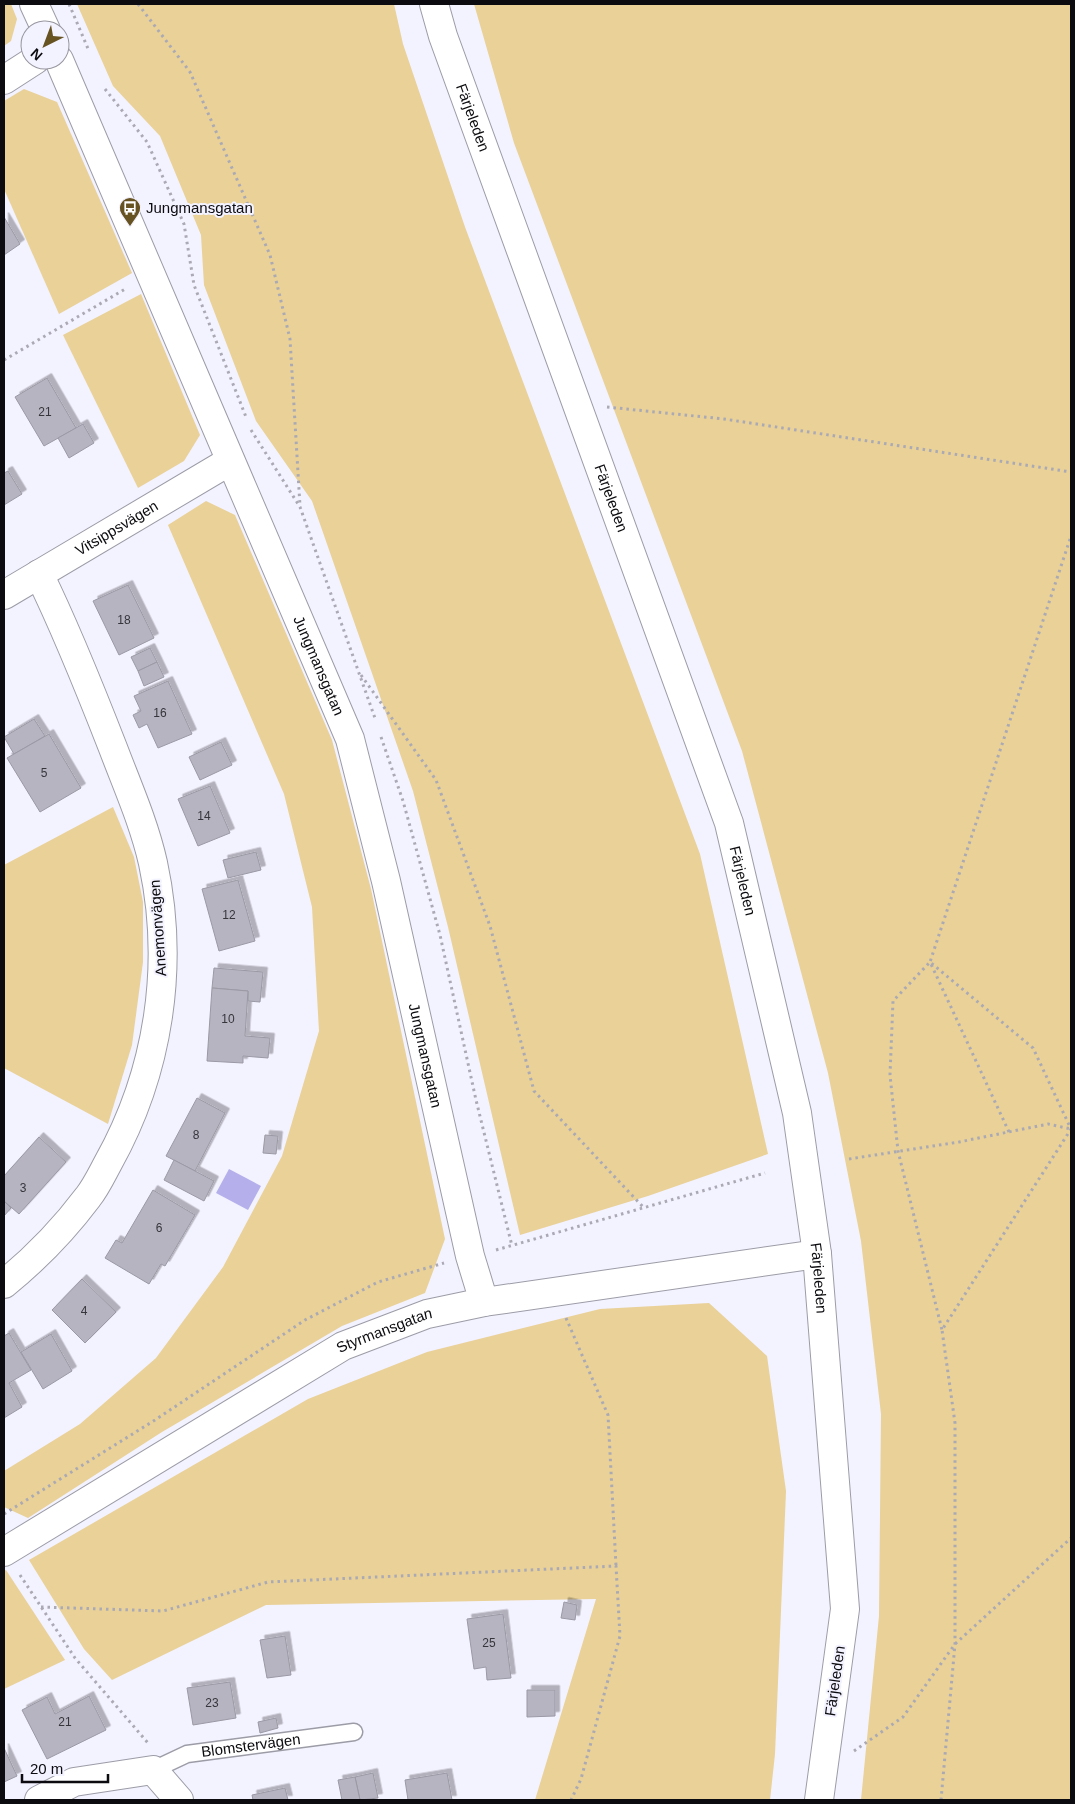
<svg xmlns="http://www.w3.org/2000/svg" width="1075" height="1804" viewBox="0 0 1075 1804" font-family="Arial,sans-serif">
	<style>
		.green { fill: #e9d198 }
		.water { fill: #b5afeb }
		.building { fill: #b5b4c0; stroke: #9a99a4; filter: url(#shadow) }
		.lines { fill: none; stroke-linecap: round; stroke-linejoin: round }
		.service-casing { stroke: #9c9ca7; stroke-width: 19 }
		.minor-casing { stroke: #9c9ca7; stroke-width: 30 }
		.secondary-casing { stroke: #9c9ca7; stroke-width: 30 }
		.path { stroke: #abaab4; stroke-width: 3; stroke-dasharray: 2.5 4; stroke-linecap: butt }
		.service { stroke: #fff; stroke-width: 16 }
		.minor { stroke: #fff; stroke-width: 28 }
		.secondary { stroke: #fff; stroke-width: 28 }
		.labels { text-anchor: middle; stroke-width: 4; stroke-linejoin: round; paint-order: stroke }
		.number-label { font-size: 12px; fill: #36353b }
		.street-label { font-size: 15px; fill: #0c0b0f; stroke: #f3f2ff }
		.poi-label { font-size: 15px; fill: #0c0b0f; stroke: #f3f2ff; text-anchor: start }
	</style>
	<defs>
		<filter id="shadow"><feDropShadow dx="4.5" dy="-4.5" stdDeviation="0" flood-color="#0004"/></filter>
	</defs>
	<rect width="100%" height="100%" fill="#f3f2ff"/>
	<!-- green -->
	<g class="green">
		<path d="M4,4H11L17,19L11,41L4,46Z"/>
		<path d="M77,4H394L403,44L465,227L700,854L768,1154L648,1196L520,1235L448,927L413,791L312,501L256,421L204,285L201,235L160,136L113,86Z"/>
		<path d="M474,4H1071V1800H861L879,1616L881,1414L861,1241L828,1073L742,751L514,143Z"/>
		<path d="M24,89L57,102L132,273L59,314L4,189V101Z"/>
		<path d="M141,294L200,435L184,461L138,488L63,335Z"/>
		<path d="M206,501L235,515L332,740L371,889L445,1239L425,1293L342,1326L162,1432L28,1518L4,1507V1471L80,1424L156,1358L223,1267L282,1156L319,1031L312,907L284,794L168,525Z"/>
		<path d="M113,807L134,857L143,902V962L132,1045L108,1124L4,1068V865Z"/>
		<path d="M709,1303L767,1356L786,1491L775,1754L770,1800H535L596,1599L266,1605L112,1680L84,1649L29,1560L308,1399L427,1352L600,1309Z"/>
		<path d="M6,1570L65,1660L4,1689V1571Z"/>
	</g>
	<!-- water -->
	<path class="water" d="M229,1169L261,1186L248,1210L216,1193Z"/>
	<!-- building -->
	<g class="building">
		<path d="M4,217L20,244L4,255Z"/>
		<path d="M47,378L76,428L44,446L15,397Z"/>
		<path d="M83,424L94,443L69,458L58,438Z"/>
		<path d="M8,471L22,494L4,505V473Z"/>
		<path d="M128,585L154,638L119,655L93,601Z"/>
		<path d="M150,648L157,662L138,671L131,657Z"/>
		<path d="M157,662L164,677L144,686L138,671Z"/>
		<path d="M168,681L192,734L158,748L147,724L139,728L133,715L141,711L134,696Z"/>
		<path d="M34,719L45,736L14,754L4,737Z"/>
		<path d="M49,734L81,788L40,812L7,758Z"/>
		<path d="M221,742L232,765L200,780L189,757Z"/>
		<path d="M210,786L230,833L198,846L178,799Z"/>
		<path d="M256,852L261,870L228,878L223,860Z"/>
		<path d="M238,880L255,941L219,951L202,889Z"/>
		<path d="M214,968L263,972L260,1002L248,1001V991L212,988Z"/>
		<path d="M212,988L248,991L245,1036L270,1038L268,1058L243,1056V1063L207,1061Z"/>
		<path d="M197,1098L225,1113L195,1171L166,1156Z"/>
		<path d="M265,1135L278,1136L276,1154L263,1153Z"/>
		<path d="M39,1137L66,1162L19,1214L4,1201V1176Z"/>
		<path d="M174,1160L214,1181L204,1201L164,1180Z"/>
		<path d="M153,1190L195,1215L165,1266L161,1264L149,1284L105,1258L116,1240L122,1243Z"/>
		<path d="M4,1201L11,1208L4,1216Z"/>
		<path d="M82,1279L116,1312L85,1343L52,1310Z"/>
		<path d="M9,1333L31,1370L9,1383L22,1407L4,1418V1336Z"/>
		<path d="M51,1334L72,1371L43,1389L21,1352Z"/>
		<path d="M564,1602L577,1605L575,1620L561,1618Z"/>
		<path d="M503,1614L511,1678L487,1680L486,1667L474,1669L467,1619Z"/>
		<path d="M285,1636L291,1675L267,1678L260,1640Z"/>
		<path d="M230,1682L236,1718L193,1725L187,1688Z"/>
		<path d="M527,1690H555V1716L527,1717Z"/>
		<path d="M89,1696L106,1730L47,1759L22,1710L47,1697L55,1714Z"/>
		<path d="M276,1718L278,1728L260,1733L258,1722Z"/>
		<path d="M4,1748L17,1776L4,1782Z"/>
		<path d="M373,1773L378,1798L360,1800L355,1777Z"/>
		<path d="M447,1773L452,1800H408L405,1780Z"/>
		<path d="M355,1777L360,1800H342L338,1780Z"/>
		<path d="M285,1788L288,1800H253L252,1795Z"/>
	</g>
	<g class="lines">
		<!-- service casing -->
		<g class="service-casing">
			<g id="service">
				<path id="s1" d="M153,1770L187,1754L354,1732"/>
			</g>
		</g>
		<!-- minor casing -->
		<g class="minor-casing">
			<g id="minor">
				<path d="M34,4L46,30"/>
				<path id="s2" d="M59,60L350,739L386,881L470,1256L484,1302"/>
				<path d="M4,80L35,60"/>
				<path id="s3" d="M4,595L230,461"/>
				<path d="M4,1284C35,1259 64,1229 88,1197C96,1187 102,1174 108,1163C159,1072 175,965 153,863C144,823 127,785 113,748C90,689 67,631 39,574"/>
				<path id="s4" d="M4,1552L343,1346L427,1314L484,1302L817,1254"/>
				<path d="M39,1800L74,1782L153,1770L179,1800"/>
			</g>
		</g>
		<!-- secondary casing -->
		<g class="secondary-casing">
			<g id="secondary">
				<path id="s5" d="M434,4L443,36L729,823L797,1113L817,1254L845,1609L819,1800"/>
			</g>
		</g>
		<!-- path -->
		<g class="path">
			<path d="M69,4L89,51"/>
			<path d="M138,4L190,72L270,255L290,339L300,506"/>
			<path d="M105,89L147,142L184,224L194,285L246,417"/>
			<path d="M4,360L127,288"/>
			<path d="M607,407L724,419L1071,472"/>
			<path d="M251,430L300,507L376,721"/>
			<path d="M361,675L436,780L490,926L534,1091L644,1208"/>
			<path d="M381,737L403,801L440,935L476,1100L512,1246"/>
			<path d="M1009,1132L930,962L1071,536"/>
			<path d="M849,1159L959,1142L1048,1124L1071,1129"/>
			<path d="M496,1250L765,1173"/>
			<path d="M566,1318L608,1415L616,1566"/>
			<path d="M4,1514L155,1420L305,1320L378,1282L444,1263"/>
			<path d="M20,1575L75,1658L148,1743"/>
			<path d="M41,1607L163,1611L268,1582L616,1566L620,1636L581,1779L571,1800"/>
			<path d="M854,1751L903,1717L955,1644L1071,1538"/>
			<path d="M941,1800L955,1644V1423L942,1330L1071,1129L1033,1048L930,962L893,1001L890,1075L898,1151L942,1330"/>
		</g>
		<!-- service -->
		<use href="#service" class="service"/>
		<!-- minor -->
		<use href="#minor" class="minor"/>
		<!-- secondary -->
		<use href="#secondary" class="secondary"/>
	</g>
	<!-- icons -->
	<defs>
		<g id="bus-pin" transform="scale(1.125)"><path d="M0 17L-7.5 6A9.5 9.5 0 1 1 7.5 6Z" fill="#675322" stroke="#f3f2ff"/><path d="M-5-6H5V4H4V6H2V4H-2V6H-4V4H-5ZM-3.5-4V0h7V-4ZM-3.5 1.2v1.5H-2V1.2ZM2 1.2v1.5H3.5V1.2Z" fill="#fff"/></g>
	</defs>
	<g fill-rule="evenodd">
		<use href="#bus-pin" x="130" y="208"/>
	</g>
	<g class="labels">
		<!-- number labels -->
		<g class="number-label">
			<text x="45" y="416">21</text>
			<text x="124" y="624">18</text>
			<text x="160" y="717">16</text>
			<text x="44" y="777">5</text>
			<text x="204" y="820">14</text>
			<text x="229" y="919">12</text>
			<text x="228" y="1023">10</text>
			<text x="196" y="1139">8</text>
			<text x="23" y="1192">3</text>
			<text x="159" y="1232">6</text>
			<text x="84" y="1315">4</text>
			<text x="489" y="1647">25</text>
			<text x="212" y="1707">23</text>
			<text x="65" y="1726">21</text>
		</g>
		<!-- street labels -->
		<g class="street-label">
			<text dy="5" stroke="none"><textPath href="#s5" startOffset="120">Färjeleden</textPath></text>
			<text dy="5" stroke="none"><textPath href="#s5" startOffset="525">Färjeleden</textPath></text>
			<text dy="5" stroke="none"><textPath href="#s3" startOffset="131">Vitsippsvägen</textPath></text>
			<text dy="5" stroke="none"><textPath href="#s2" startOffset="659">Jungmansgatan</textPath></text>
			<text dy="5" stroke="none"><textPath href="#s5" startOffset="930">Färjeleden</textPath></text>
			<text transform="translate(158 928) rotate(-94)" y="5">Anemonvägen</text>
			<text dy="5" stroke="none"><textPath href="#s2" startOffset="1064">Jungmansgatan</textPath></text>
			<text dy="5" stroke="none"><textPath href="#s5" startOffset="1335">Färjeleden</textPath></text>
			<text dy="5" stroke="none"><textPath href="#s4" startOffset="441">Styrmansgatan</textPath></text>
			<text transform="translate(835 1681) rotate(-82)" y="5">Färjeleden</text>
			<text dy="5" stroke="none"><textPath href="#s1" startOffset="102">Blomstervägen</textPath></text>
		</g>
		<!-- poi labels -->
		<g class="poi-label">
			<text x="146" y="213">Jungmansgatan</text>
		</g>
	</g>
	<!-- border -->
	<rect width="1075" height="1804" fill="none" stroke="#0c0b0f" stroke-width="10"/>
	<!-- north arrow -->
	<g transform="translate(45 45) rotate(222)"><circle r="24" fill="#f3f2ff" stroke="#97969f"/>
	<path d="M0-4L9 19L0 12L-9 19Z" fill="#675322"/>
	<text y="-8" font-size="14" font-weight="bold" text-anchor="middle" fill="#0c0b0f">N</text>
	</g>
	<!-- scale -->
	<path d="M22 1774v8h86v-8" fill="none" stroke="#0c0b0f" stroke-width="2.5"/>
	<text x="30" y="1774" font-size="15" fill="#0c0b0f" stroke="#f3f2ff" stroke-width="4" paint-order="stroke">20 m</text>
</svg>
